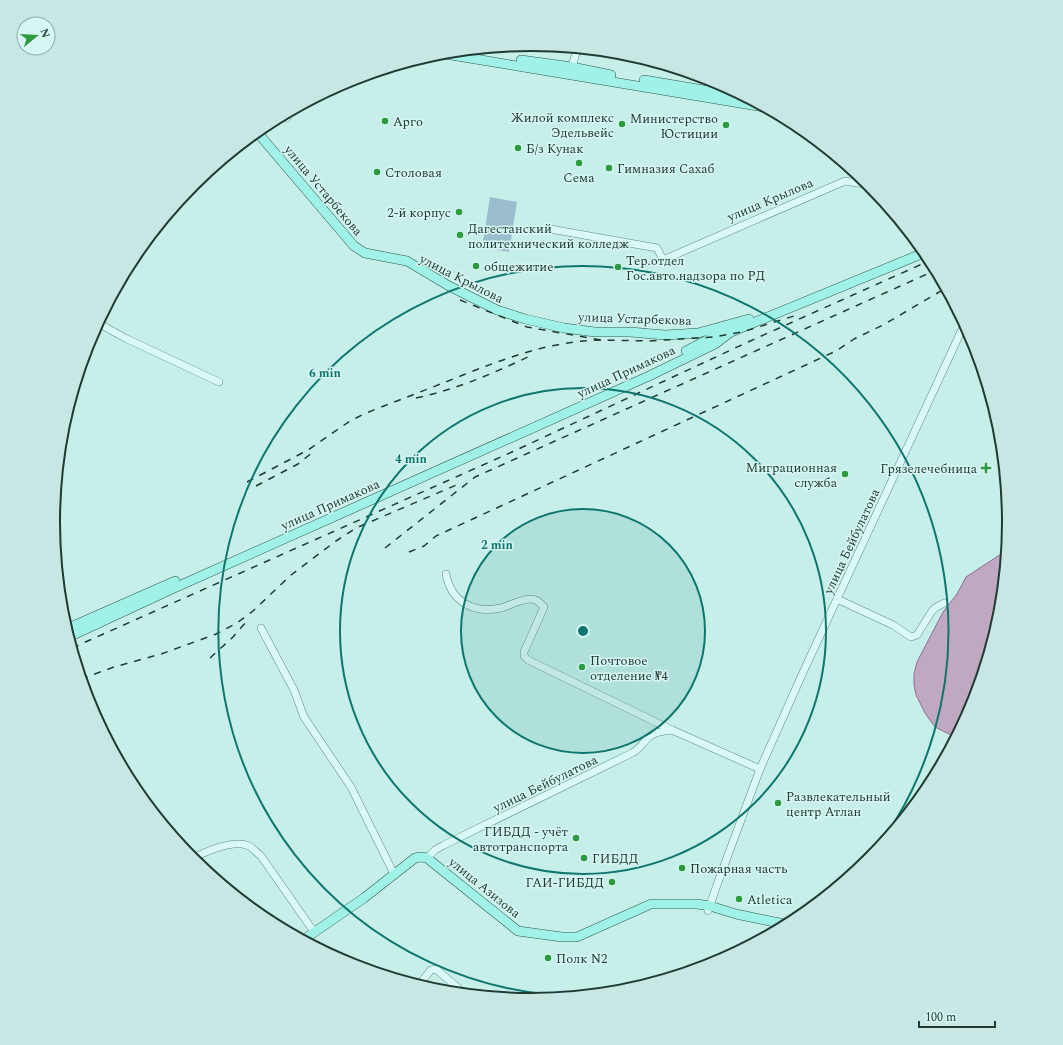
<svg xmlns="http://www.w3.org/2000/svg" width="1063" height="1045" viewBox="0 0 1063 1045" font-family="Spectral,serif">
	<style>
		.green { fill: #9abecd }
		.water { fill: #c0a8c2; stroke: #8f6e91 }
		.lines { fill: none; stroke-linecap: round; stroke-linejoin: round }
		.minor-casing { stroke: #5c8b7d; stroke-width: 8 }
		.major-casing { stroke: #30594a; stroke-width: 10 }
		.minor { stroke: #daf9f6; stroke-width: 7 }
		.major { stroke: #a0f1e7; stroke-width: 9 }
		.rail { stroke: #203b32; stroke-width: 1.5; stroke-dasharray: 7 7; stroke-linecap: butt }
		.ring { fill: none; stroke: #0f766e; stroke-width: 2 }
		.poi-dot { fill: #2c9a3f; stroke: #d7f6f3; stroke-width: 1.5 }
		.labels { text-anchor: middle; stroke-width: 3; stroke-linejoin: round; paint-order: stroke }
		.poi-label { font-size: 13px; fill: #203b32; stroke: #d7f6f3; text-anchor: start }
		.street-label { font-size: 13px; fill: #203b32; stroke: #d7f6f3 }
		.rim { fill: none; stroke: #203b32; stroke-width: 2 }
		.centre { fill: #0f766e; stroke: #d7f6f3; stroke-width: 2 }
		.ring-label { font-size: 12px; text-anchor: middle; font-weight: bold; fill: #0f766e; stroke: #d7f6f3; stroke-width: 3; stroke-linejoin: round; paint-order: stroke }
	</style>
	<rect width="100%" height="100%" fill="#c7efea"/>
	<!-- green -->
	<path class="green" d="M490,197L517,202L509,252L482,247Z"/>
	<!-- water -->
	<path class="water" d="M1005,553H1007L1001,616L973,706L957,737H955L935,727L925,713L916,695L914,685V674L917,662L943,612L957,594L966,577L998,556Z"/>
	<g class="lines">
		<!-- minor casing -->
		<g class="minor-casing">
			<g id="minor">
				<path d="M574,71C571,64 575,56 578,49"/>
				<path d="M285,114L287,118"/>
				<path d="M550,229L657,248L663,260L845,181L871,185"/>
				<path d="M98,323L125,338L219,382"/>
				<path d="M446,574C451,602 474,614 501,608C511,605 521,599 531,599C537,599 540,603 544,607L524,652V656L528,660L672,730L760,769"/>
				<path d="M837,599L893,625L911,637L917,635L932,611L935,608L944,603"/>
				<path d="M261,628L294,690L304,717L351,787L394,874"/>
				<path d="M427,858L435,850L444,845L632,753C641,748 643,742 650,736C657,731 664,731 672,730"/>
				<path d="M191,859C205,852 234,839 249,846C253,848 257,853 261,856L314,932"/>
				<path d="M708,911L718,882L760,769L805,668L965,323"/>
				<path d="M418,986L431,970L436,969L466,995"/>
			</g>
		</g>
		<!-- major casing -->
		<g class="major-casing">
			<g id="major">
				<path d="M439,53L764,107"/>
				<path d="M521,60L572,67L611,75"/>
				<path d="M644,80L745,97"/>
				<path d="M257,132L354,246L365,253L407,261L449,286L497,310L525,319L564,328L595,332H630L665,335L698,333L749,319"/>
				<path d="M686,351L713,337L724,327"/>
				<path d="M66,629L175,581"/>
				<path d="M69,637L172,589L649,376L715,344L731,332L926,252"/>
				<path d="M303,940L364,898L415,858L421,857L427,858L518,931L562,937H577L651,904H697L710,906L736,914L789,925"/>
			</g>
		</g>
		<!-- minor -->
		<use href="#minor" class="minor"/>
		<!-- major -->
		<use href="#major" class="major"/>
		<!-- rail -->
		<g class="rail">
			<path d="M460,300L527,327L601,340L649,341L713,337L742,332L794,316"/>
			<path d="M416,398C455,390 494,373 530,356"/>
			<path d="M247,482L308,450L350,421L366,413C399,400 431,388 463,375C509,357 552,341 601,340"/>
			<path d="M256,486L298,464L313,452"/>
			<path d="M385,548L475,477L936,270"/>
			<path d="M409,552L424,546L436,536L836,351L854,339L883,325L946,288"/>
			<path d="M72,648L512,452L748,342L931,260"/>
			<path d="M210,658L233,637L247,621"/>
			<path d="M81,679L114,667L161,654L200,640L216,634L237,623L253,611L291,575L336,541L356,528L461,483"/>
		</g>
	</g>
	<!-- distance rings -->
	<circle cx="583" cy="631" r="122" fill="#0f766e" fill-opacity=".12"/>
	<g class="ring">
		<circle cx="583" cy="631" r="122"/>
		<circle cx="583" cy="631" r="243"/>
		<path d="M580 996A365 365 0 1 1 861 868"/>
	</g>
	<!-- markers -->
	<g class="poi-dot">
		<circle cx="385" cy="121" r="4"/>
		<circle cx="622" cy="124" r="4"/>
		<circle cx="726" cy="125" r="4"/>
		<circle cx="518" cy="148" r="4"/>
		<circle cx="579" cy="163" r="4"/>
		<circle cx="609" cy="168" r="4"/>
		<circle cx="377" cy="172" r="4"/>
		<circle cx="459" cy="212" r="4"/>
		<circle cx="460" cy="235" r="4"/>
		<circle cx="476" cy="266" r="4"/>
		<circle cx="618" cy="267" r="4"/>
		<path d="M984 462h4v4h4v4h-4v4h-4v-4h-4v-4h4z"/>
		<circle cx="845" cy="474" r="4"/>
		<circle cx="582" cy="667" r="4"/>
		<circle cx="778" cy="803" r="4"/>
		<circle cx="576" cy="838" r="4"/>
		<circle cx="584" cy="858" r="4"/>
		<circle cx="682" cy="868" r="4"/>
		<circle cx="612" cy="882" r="4"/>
		<circle cx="739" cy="899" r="4"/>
		<circle cx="548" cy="958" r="4"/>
	</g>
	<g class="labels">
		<!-- poi labels -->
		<g class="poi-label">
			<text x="614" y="122" text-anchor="end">Жилой комплекс<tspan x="614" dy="15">Эдельвейс</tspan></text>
			<text x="718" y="123" text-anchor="end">Министерство<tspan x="718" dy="15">Юстиции</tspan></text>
			<text x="393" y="126">Арго</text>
			<text x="526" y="153">Б/з Кунак</text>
			<text x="617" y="173">Гимназия Сахаб</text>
			<text x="385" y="177">Столовая</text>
			<text x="579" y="182" text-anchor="middle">Сема</text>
			<text x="451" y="217" text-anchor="end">2-й корпус</text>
			<text x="468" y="233">Дагестанский<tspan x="468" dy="15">политехнический колледж</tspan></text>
			<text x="626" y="265">Тер.отдел<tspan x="626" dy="15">Гос.авто.надзора по РД</tspan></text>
			<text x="484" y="271">общежитие</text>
			<text x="837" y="472" text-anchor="end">Миграционная<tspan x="837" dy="15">служба</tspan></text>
			<text x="977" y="473" text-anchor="end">Грязелечебница</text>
			<text x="590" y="665">Почтовое<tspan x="590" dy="15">отделение №4</tspan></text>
			<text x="786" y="801">Развлекательный<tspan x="786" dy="15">центр Атлан</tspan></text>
			<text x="568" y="836" text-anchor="end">ГИБДД - учёт<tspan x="568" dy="15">автотранспорта</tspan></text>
			<text x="592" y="863">ГИБДД</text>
			<text x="690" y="873">Пожарная часть</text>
			<text x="604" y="887" text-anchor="end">ГАИ-ГИБДД</text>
			<text x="747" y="904">Atletica</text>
			<text x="556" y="963">Полк N2</text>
		</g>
		<!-- street labels -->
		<g class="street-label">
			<text transform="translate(324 190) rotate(50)" y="5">улица Устарбекова</text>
			<text transform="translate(770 199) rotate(-23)" y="5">улица Крылова</text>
			<text transform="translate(462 278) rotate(27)" y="5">улица Крылова</text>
			<text transform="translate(635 318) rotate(2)" y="5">улица Устарбекова</text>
			<text transform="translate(626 371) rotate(-25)" y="5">улица Примакова</text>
			<text transform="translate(330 504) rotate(-24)" y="5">улица Примакова</text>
			<text transform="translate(851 541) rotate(-65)" y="5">улица Бейбулатова</text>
			<text transform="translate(545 783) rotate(-26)" y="5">улица Бейбулатова</text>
			<text transform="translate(485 887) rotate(39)" y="5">улица Азизова</text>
		</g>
	</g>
	<!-- crop -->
	<path d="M0 0H1063V1045H0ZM60 522a471 471 0 1 1 942 0a471 471 0 1 1-942 0Z" fill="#c8e7e4" fill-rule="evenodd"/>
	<path class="rim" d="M60 522a471 471 0 1 1 942 0a471 471 0 1 1-942 0Z"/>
	<circle cx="583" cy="631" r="6" class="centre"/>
	<g class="ring-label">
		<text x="325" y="377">6 min</text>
		<text x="411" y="463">4 min</text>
		<text x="497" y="549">2 min</text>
	</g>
	<!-- north arrow -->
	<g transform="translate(36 36) rotate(72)"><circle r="19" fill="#d7f6f3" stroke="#8eaba6"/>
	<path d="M0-3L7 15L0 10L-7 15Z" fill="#2c9a3f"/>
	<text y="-6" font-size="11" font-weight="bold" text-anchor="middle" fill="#203b32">N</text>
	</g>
	<!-- scale -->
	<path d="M919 1021v6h76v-6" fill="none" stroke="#203b32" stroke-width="2"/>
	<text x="925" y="1021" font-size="12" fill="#203b32" stroke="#d7f6f3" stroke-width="3" paint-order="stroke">100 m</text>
</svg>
